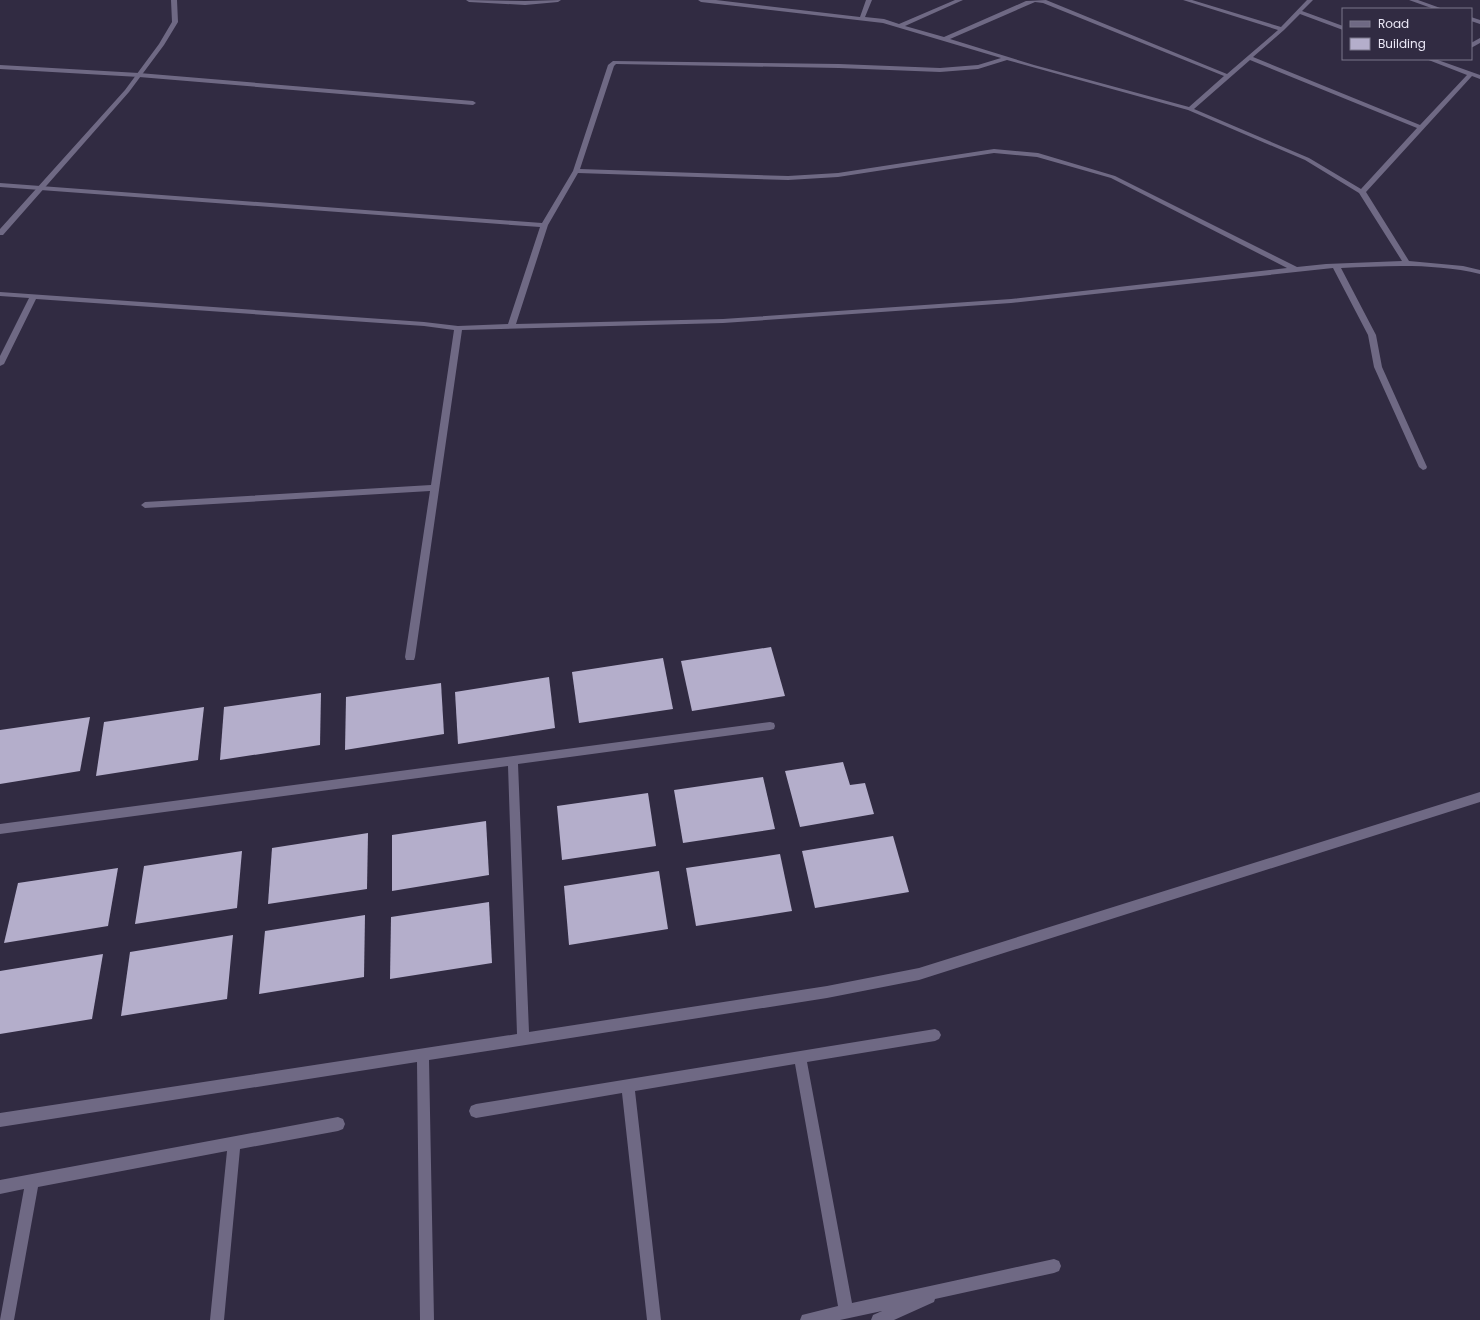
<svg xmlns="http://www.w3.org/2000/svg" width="1480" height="1320" viewBox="0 0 1480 1320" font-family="Poppins,sans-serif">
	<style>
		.building { fill: #b4aecb }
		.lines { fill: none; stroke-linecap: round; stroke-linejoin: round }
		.street { fill: #6f6984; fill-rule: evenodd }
		.secondary { fill: #6f6984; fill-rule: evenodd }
	</style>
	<rect width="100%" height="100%" fill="#312b42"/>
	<!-- building -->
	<g class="building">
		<path d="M771,647L785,696L692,711L681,661Z"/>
		<path d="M663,658L673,709L579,723L572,672Z"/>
		<path d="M549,677L555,728L458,744L455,692Z"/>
		<path d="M441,683L444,734L345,750L346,697Z"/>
		<path d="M321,693L320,745L220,760L224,707Z"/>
		<path d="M204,707L198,760L96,776L104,722Z"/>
		<path d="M90,717L80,771L0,784V730Z"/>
		<path d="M843,762L850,785L865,783L874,814L800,827L785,771Z"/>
		<path d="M763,777L775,829L683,843L674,790Z"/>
		<path d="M648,793L656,846L562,860L557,806Z"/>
		<path d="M486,821L489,875L392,891V835Z"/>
		<path d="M368,833L367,889L268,904L272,848Z"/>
		<path d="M893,836L909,892L815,908L802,851Z"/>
		<path d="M242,851L237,908L135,924L144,866Z"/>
		<path d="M780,854L792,911L696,926L686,868Z"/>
		<path d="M118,868L108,926L4,943L18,883Z"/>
		<path d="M659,871L668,929L569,945L564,886Z"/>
		<path d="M489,902L492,963L390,979L391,917Z"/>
		<path d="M365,915L364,977L259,994L265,931Z"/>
		<path d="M233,935L227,999L121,1016L130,952Z"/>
		<path d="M103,954L92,1019L0,1034V971Z"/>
	</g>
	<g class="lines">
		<!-- street -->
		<g class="street">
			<path d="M466,0L525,1L561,0L558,2L525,5L469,2Z"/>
			<path d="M698,0H716L860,17L866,0H872L865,17L884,19L899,24L955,0H963L905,26L944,37L1026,1L1046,0L1227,74L1278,30L1183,0H1192L1281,27L1307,0H1313L1302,11L1343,26V30L1300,14L1284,30L1253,57L1420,125L1467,75L1426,59H1435L1480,75V79L1472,76L1366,192L1409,261L1463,266L1480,270V274C1434,263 1387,266 1341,268L1376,335L1382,367L1427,467L1426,469L1423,470L1419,467L1374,367L1368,335L1333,268L1011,303L723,323L462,330L415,657L414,660H406L405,657L430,491L145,508L141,505L145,502L431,485L454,330L424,326L36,299L4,364L0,366V356L29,298L0,296V292L424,322L458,326L508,324L540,227L0,187V183L542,223L573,171L608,65L613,61L839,64L940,68L978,65L1001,58L883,23L701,2ZM1035,2L1043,3L1224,76L1189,107L1034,65L950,39ZM1007,60L1188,110L1305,160L1359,193L1402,261L1326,264L1297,267L1115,176L1038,153L994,149L838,173L788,176L580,169L614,66L616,64L839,68L940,72L978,69ZM1250,60L1417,128L1361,189L1309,158L1194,109ZM994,153L1037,157L1111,178L1287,268L1011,299L723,319L516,324L548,225L578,173L788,180L838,177Z"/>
			<path d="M1409,0H1418L1443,9H1434Z"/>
			<path d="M1471,17L1480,20V24L1471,21Z"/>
			<path d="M1480,38V43L1471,48V43Z"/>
			<path d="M0,65L139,73L473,101L476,103L473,105L139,77L0,69Z"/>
			<path d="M770,722L774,723L775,726L774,729L770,730L518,764L529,1032L827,986L919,968L1480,792V802L919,980L827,998L429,1060L434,1320H420L417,1062L0,1127V1113L517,1034L508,766L0,834V824Z"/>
			<path d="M935,1029L939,1031L941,1035L939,1039L935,1041L807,1062L852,1303L1054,1259L1059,1261L1061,1266L1059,1271L1054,1273L935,1299L934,1302L894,1320H871L873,1315L882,1311L840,1320H800L802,1315L838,1306L795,1064L635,1091L661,1320H647L622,1093L476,1118L471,1116L469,1111L471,1106L476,1104Z"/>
			<path d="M338,1117L343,1119L345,1124L343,1129L338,1131L240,1149L224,1320H210L227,1151L38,1187L14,1320H0L24,1189L0,1194V1180Z"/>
		</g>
		<!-- secondary -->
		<path class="secondary" d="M171,0H177L178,22L164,45L129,92L3,235H0V229L125,90L159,44L172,22Z"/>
	</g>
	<!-- legend -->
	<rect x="1342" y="8" width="130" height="52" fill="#312b42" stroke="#7b778a"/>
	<rect x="1350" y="21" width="20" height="6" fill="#6f6984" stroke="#7b778a"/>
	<text x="1378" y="28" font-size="12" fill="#ebe8f7">Road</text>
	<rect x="1350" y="38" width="20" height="12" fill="#b4aecb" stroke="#7b778a"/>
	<text x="1378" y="48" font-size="12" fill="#ebe8f7">Building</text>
</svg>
